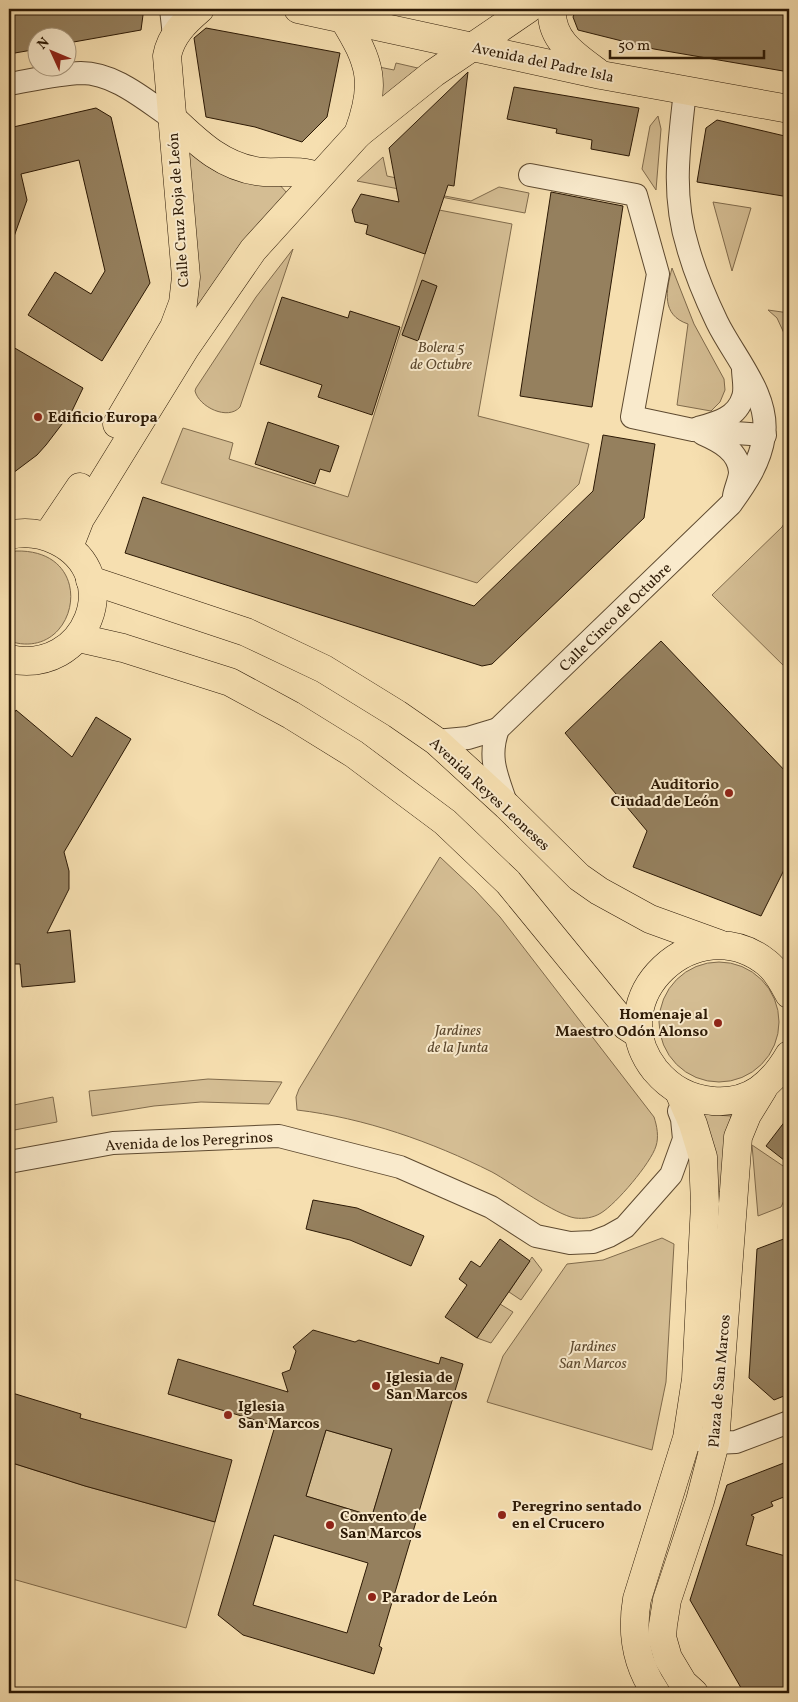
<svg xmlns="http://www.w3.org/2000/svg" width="798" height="1702" viewBox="0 0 798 1702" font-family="Vollkorn,serif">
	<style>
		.green { fill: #d4bd93; stroke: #806b4c }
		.building { fill: #95805e; stroke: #2c1905; fill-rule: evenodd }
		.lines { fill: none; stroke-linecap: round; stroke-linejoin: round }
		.minor-casing { stroke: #5e4a30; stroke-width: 24 }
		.major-casing { stroke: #2c1905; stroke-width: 29 }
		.minor { stroke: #f9eacc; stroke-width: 22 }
		.major { stroke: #f6dfb0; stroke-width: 28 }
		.poi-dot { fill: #8f2418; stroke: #f9eacc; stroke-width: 2 }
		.labels { text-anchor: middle; stroke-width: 4; stroke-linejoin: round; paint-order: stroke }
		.street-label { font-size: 15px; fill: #2c1905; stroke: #f9eacc }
		.park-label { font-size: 15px; font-style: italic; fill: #5e4a30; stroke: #f9eacc }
		.poi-label { font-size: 15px; font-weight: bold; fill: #2c1905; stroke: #f9eacc; text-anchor: start }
	</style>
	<rect width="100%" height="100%" fill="#f6dfb0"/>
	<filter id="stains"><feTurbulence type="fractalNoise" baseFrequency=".004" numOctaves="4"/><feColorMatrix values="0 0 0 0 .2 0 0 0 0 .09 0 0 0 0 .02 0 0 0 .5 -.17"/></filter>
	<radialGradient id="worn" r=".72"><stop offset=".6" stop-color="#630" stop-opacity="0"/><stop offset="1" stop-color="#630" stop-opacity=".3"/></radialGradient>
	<!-- green -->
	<g class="green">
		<path d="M396,63L422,69L379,104V67L394,70Z"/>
		<path d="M658,116L661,129L656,190L642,169L650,126Z"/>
		<path d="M187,148C215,179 239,181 278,183L287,193L194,311Z"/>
		<path d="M383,157L387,176L420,183L429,193L471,201L499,187L529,193L525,213L357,181Z"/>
		<path d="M713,202L751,208L732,271Z"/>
		<path d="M439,210L512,224L478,416L589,444L579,484L477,583L161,483L183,428L233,443L229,459L348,497Z"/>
		<path d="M293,249L240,407C228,421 199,407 195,391L196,388L256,297Z"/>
		<path d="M672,268L694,324L724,379L725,390L720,402L711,411L677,405L688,324C661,315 666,291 672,268Z"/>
		<path d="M768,310L789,313V344L777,318Z"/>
		<path d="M789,515V671L712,595L782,527Z"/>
		<path d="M16,551C101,549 78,664 9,641V554Z"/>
		<path d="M440,857L475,890L500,917L654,1117C657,1126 659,1137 656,1146C651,1163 616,1204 601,1213C593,1218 584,1219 575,1218C556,1215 512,1183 492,1172C432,1142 365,1118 297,1110L296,1097L299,1089Z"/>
		<circle cx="719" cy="1022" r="60"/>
		<path d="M208,1079L282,1082L269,1104L201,1102L154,1106L92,1116L89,1091Z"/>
		<path d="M53,1097L57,1122L9,1131V1106Z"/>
		<path d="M701,1114L731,1116L725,1147V1191L716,1192Z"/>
		<path d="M752,1145L789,1170V1190L781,1207L758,1216Z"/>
		<path d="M662,1238L674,1244L666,1382L652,1450L487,1402L503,1356L567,1264L603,1260Z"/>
		<path d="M532,1257L542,1270L521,1300L509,1292Z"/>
		<path d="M500,1304L513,1312L491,1343L477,1338Z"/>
		<path d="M326,1430L392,1449L372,1516L306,1496Z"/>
		<path d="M9,1462L85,1486L215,1522L186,1628L9,1578Z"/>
	</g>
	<!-- building -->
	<g class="building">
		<path d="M9,9H138L143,15L141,30L68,43V38H38V49L9,54Z"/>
		<path d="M576,9H789V72L654,49L578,30L573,17Z"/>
		<path d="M206,28L340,53L327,117L302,142L255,127L206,117L194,38Z"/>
		<path d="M468,72L454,186L448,185L425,254L366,234L368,225L355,222L352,210L361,194L399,202L389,148Z"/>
		<path d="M514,87L639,108L629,156L591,149L592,140L556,133L557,129L507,119Z"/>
		<path d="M96,108L111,117L150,283L102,361L28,315L55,272L91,294L105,271L79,160L21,174L27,200L11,245L9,244V128Z"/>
		<path d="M717,120L789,137V197L697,182L706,128Z"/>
		<path d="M551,192L623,206L592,407L520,396Z"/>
		<path d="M422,280L437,286L418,341L402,335Z"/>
		<path d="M282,297L348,318L350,311L400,327L372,415L318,397L322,385L260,364Z"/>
		<path d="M13,347L83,388L72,411L46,445L37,455L9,476V357Z"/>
		<path d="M268,422L339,446L330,472L320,469L315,484L255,464Z"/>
		<path d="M603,435L655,444L644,518L492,664L482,666L125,553L143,497L474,606L593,491Z"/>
		<path d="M661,641L789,775V860L761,916L633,867L647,831L565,733Z"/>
		<path d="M16,710L72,757L96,717L131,739L64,852L69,871V889L47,933L70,930L75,982L22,987L20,964H9V722Z"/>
		<path d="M789,1116V1164L766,1146Z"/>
		<path d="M313,1200L357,1208L424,1236L411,1266L350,1240L306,1229Z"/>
		<path d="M789,1237V1394L774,1400L749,1378L757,1249Z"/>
		<path d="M500,1239L530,1261L477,1338L445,1317L467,1285L459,1279L471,1261L480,1267Z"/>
		<path d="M313,1330L355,1342L359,1340L439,1364L441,1357L463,1364L379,1646L382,1648L374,1674L243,1635L218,1615L275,1426L168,1394L178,1359L288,1392L282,1373L290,1370L296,1351L293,1347ZM326,1430L392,1449L372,1516L306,1496ZM274,1535L368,1563L347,1633L253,1605Z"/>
		<path d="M9,1392L81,1414L80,1418L232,1460L215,1522L85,1486L9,1462Z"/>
		<path d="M789,1461V1495L771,1502L773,1506L751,1515L754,1517L746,1545L789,1557V1693H744L690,1600L727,1485Z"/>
	</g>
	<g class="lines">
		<!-- minor casing -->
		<g class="minor-casing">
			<g id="minor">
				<path d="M171,9L174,36"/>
				<path d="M9,84C32,80 57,74 81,73C115,73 145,100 172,118"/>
				<path d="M530,175L636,195L658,274L632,417L693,430L765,435"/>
				<path d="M698,428C716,423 737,418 743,397C746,389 743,377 743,369"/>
				<path d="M703,434C719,441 739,451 740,472C740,479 735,489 734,496"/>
				<path d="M436,741L468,738L498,729"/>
				<path d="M507,806C498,778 487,759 498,729L731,504C746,483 760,463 764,436C770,395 734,357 717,322C706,299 695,273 688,248C671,194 679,146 685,91"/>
				<path d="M9,1162L113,1143L279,1136L400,1167L491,1207L536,1236L570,1243L593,1242L609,1236L625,1227L671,1175L684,1139L682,1119L679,1111"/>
				<path d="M687,1438L715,1443L736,1442L789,1422"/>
			</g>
		</g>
		<!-- major casing -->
		<g class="major-casing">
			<g id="major">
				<path d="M298,9L601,75L789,109"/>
				<path d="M552,9C550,39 574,55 596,71"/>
				<path d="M343,18C371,63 377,83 358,134"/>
				<path d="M172,118C199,144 225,169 264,172C282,173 301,169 318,177"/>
				<path d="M117,424L174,327L183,303L186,277L167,56C171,35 185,22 200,9"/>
				<path d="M9,535C26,531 41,533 57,541C126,575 87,676 9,659"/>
				<path d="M47,536L80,487"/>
				<path d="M69,547L80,519L186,347L253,250L358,134L434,73L528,9"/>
				<path d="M90,580L246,632L324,669L397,714L436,741L507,806L579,877L599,891L650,919L719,944"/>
				<path d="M79,638L123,648L230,682L291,715L354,754L445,822L508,882L626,1026L640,1035"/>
				<path d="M789,994C783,983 777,971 767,963C697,906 598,998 655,1070C671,1089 689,1099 713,1101C750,1104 772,1084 789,1055"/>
				<path d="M656,1693C636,1664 631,1634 637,1599L687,1438L696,1379L705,1204L703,1157L693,1124L679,1092"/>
				<path d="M694,1693L683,1683L668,1658L662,1637L663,1625L667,1600L700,1501L715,1443L738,1137L747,1115L763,1089"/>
			</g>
		</g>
		<!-- minor -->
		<use href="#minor" class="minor"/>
		<!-- major -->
		<use href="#major" class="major"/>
	</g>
	<!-- markers -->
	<g class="poi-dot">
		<circle cx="38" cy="417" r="5"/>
		<circle cx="729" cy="793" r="5"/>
		<circle cx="718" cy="1023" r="5"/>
		<circle cx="376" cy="1386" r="5"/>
		<circle cx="228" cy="1415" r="5"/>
		<circle cx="502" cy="1515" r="5"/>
		<circle cx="330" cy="1525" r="5"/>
		<circle cx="372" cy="1597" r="5"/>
	</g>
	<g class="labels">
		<!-- street labels -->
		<g class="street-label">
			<text transform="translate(543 62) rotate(12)" y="5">Avenida del Padre Isla</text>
			<text transform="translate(178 210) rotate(-94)" y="5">Calle Cruz Roja de León</text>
			<text transform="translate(615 617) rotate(-44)" y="5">Calle Cinco de Octubre</text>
			<text transform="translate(490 794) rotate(43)" y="5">Avenida Reyes Leoneses</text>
			<text transform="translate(189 1141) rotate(-3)" y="5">Avenida de los Peregrinos</text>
			<text transform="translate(719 1381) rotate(-85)" y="5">Plaza de San Marcos</text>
		</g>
		<!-- park labels -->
		<g class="park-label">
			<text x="441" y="352">Bolera 5<tspan x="441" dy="17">de Octubre</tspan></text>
			<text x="458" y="1035">Jardines<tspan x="458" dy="17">de la Junta</tspan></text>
			<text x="593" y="1351">Jardines<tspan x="593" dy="17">San Marcos</tspan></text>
		</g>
		<!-- poi labels -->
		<g class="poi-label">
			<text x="48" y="422">Edificio Europa</text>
			<text x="719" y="789" text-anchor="end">Auditorio<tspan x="719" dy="17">Ciudad de León</tspan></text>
			<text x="708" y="1019" text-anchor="end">Homenaje al<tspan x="708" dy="17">Maestro Odón Alonso</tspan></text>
			<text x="386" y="1382">Iglesia de<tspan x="386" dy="17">San Marcos</tspan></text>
			<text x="238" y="1411">Iglesia<tspan x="238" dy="17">San Marcos</tspan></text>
			<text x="512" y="1511">Peregrino sentado<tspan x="512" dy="17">en el Crucero</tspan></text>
			<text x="340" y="1521">Convento de<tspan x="340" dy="17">San Marcos</tspan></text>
			<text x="382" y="1602">Parador de León</text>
		</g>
	</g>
	<!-- margin -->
	<rect width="798" height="1702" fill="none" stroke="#f6dfb0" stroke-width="30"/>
	<rect x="10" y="10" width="778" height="1682" fill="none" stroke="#2c1905" stroke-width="2.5"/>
	<rect x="15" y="15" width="768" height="1672" fill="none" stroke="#2c1905"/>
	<!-- north arrow -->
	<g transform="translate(52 52) rotate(314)"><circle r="24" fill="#f9eacc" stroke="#a7967c"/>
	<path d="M0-4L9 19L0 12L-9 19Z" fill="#8f2418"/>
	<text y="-8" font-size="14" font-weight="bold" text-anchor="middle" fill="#2c1905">N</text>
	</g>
	<!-- scale -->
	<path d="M610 50v8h154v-8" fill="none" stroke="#2c1905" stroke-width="2.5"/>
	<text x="618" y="50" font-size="15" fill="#2c1905" stroke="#f9eacc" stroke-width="4" paint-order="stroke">50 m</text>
	<rect width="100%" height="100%" filter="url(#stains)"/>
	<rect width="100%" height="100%" fill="url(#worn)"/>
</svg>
